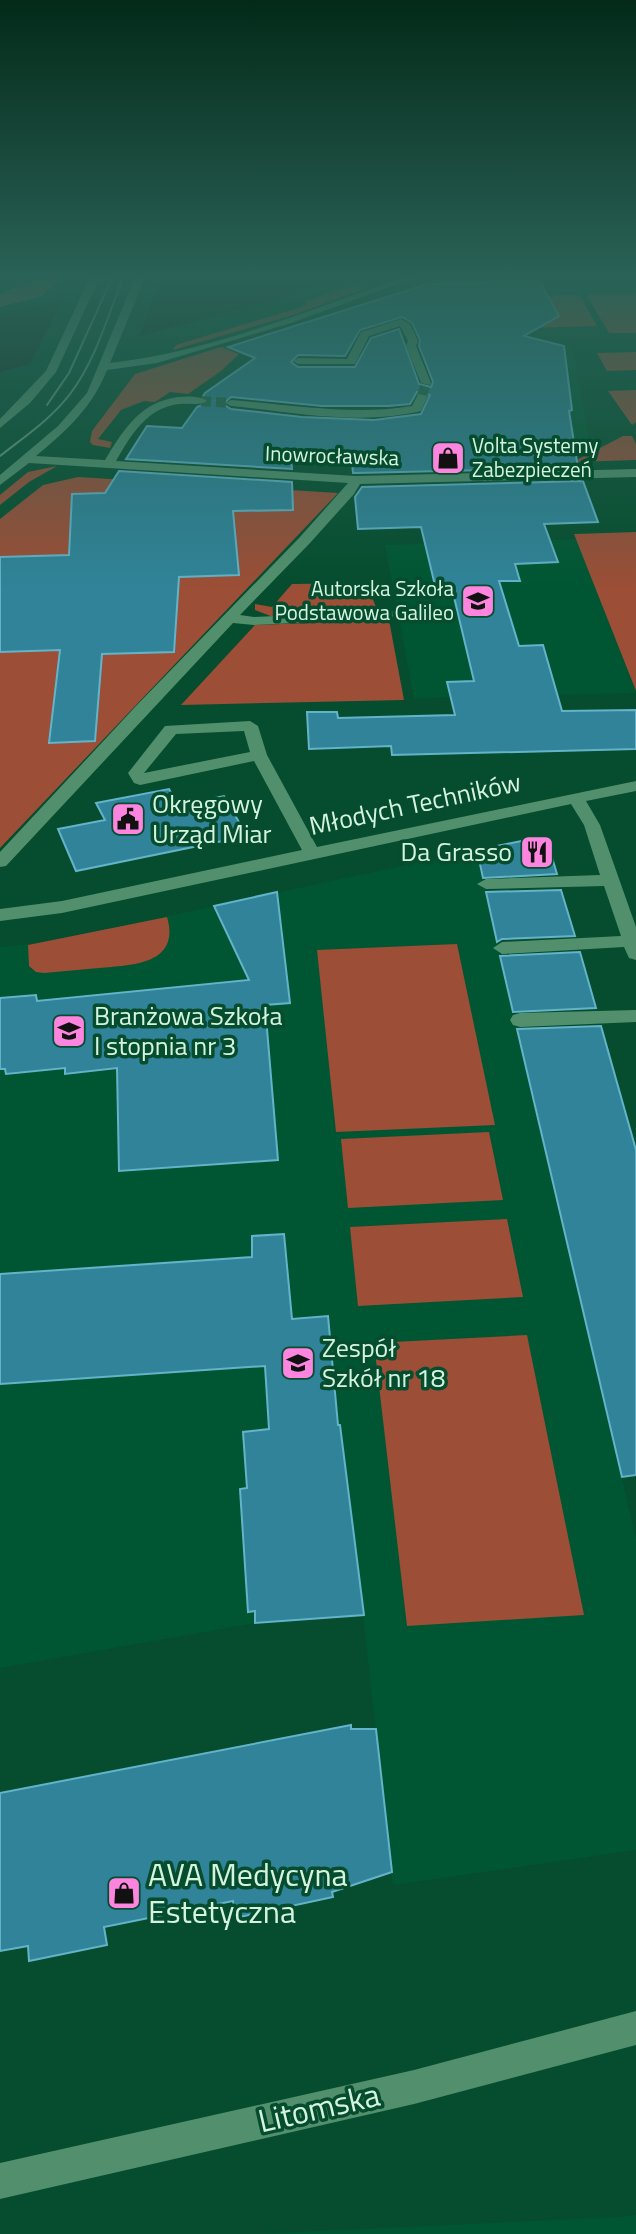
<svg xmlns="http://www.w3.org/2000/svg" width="636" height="2234" viewBox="0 0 636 2234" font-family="'Titillium Web',sans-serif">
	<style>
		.built { fill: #005632 }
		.green { fill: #9c4e36 }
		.forest { fill: #ab553a }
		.water { fill: #143222 }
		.pier { fill: #054d2e }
		.building { fill: #308398; stroke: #63b3c9; stroke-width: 2; fill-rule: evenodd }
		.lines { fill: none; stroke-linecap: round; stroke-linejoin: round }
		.minor-tunnel { stroke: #246649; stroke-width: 10; stroke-dasharray: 10 5; stroke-linecap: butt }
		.minor { fill: #52906d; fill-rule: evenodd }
		.tram { stroke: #64997f; stroke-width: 2 }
		.labels { text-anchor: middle; stroke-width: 7; stroke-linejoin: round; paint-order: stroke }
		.far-poi-label { font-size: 21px; fill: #d5f4e0; stroke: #054d2e; text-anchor: start }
		.far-street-label { font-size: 21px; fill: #d5f4e0; stroke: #054d2e }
		.poi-label { font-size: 26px; fill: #d5f4e0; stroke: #054d2e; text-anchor: start }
		.street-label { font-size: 26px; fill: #d5f4e0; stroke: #054d2e }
		.near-poi-label { font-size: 32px; fill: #d5f4e0; stroke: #054d2e; text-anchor: start }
		.near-street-label { font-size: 32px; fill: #d5f4e0; stroke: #054d2e }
	</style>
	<rect width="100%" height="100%" fill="#054d2e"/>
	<!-- built -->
	<g class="built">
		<path d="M437,312L573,348L589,442L546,441Z"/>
		<path d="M577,539L636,693L414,698L385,545Z"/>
		<path d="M476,850L636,1539V1850L393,1885L363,1615L255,1623L0,1668V947L43,943Z"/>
		<path d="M636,2215V2234H253L621,2217Z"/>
	</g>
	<!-- green -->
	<g class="green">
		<path d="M447,275H636V279L438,283L436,278Z"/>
		<path d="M356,284L367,288L293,315L173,350L176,345L295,309L306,305L307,301Z"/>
		<path d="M590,294H636V333H609L587,296Z"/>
		<path d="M577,295L581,297L597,326L525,328L503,296Z"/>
		<path d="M221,347L239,354L221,371L188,394L170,392L155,402L144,401L121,410L98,439L112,442L110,448L93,445L90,442L92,431L135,374Z"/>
		<path d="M636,352V370L607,371L597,353Z"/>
		<path d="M636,390V422L632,425L608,391Z"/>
		<path d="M623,436H632L636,444V460L573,462Z"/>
		<path d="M57,466L29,482L0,505V495L28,472Z"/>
		<path d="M78,477L338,493L0,848V519L43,485Z"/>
		<path d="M636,532V691L574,534Z"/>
		<path d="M367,583L378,613L273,617L255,610V604L272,607L292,584Z"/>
		<path d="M389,620L404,700L181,705L255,625Z"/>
		<path d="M167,917C181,965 131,965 99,968C81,970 62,971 44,973L36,972L29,966L28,945Z"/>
		<path d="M457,944L495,1125L336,1132L317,950Z"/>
		<path d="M489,1132L503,1200L348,1208L341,1139Z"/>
		<path d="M507,1219L523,1297L358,1306L350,1227Z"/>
		<path d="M527,1335L584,1615L407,1626L374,1343Z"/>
	</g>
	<!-- forest -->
	<path class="forest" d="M52,275H65L42,296L0,307V294Z"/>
	<!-- water -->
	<path class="water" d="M162,275H349L262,304L0,372V314L71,299Z"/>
	<!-- pier -->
	<path class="pier" d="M149,275H162L138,340L28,369L64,297Z"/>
	<!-- building -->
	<g class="building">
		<path d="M540,282L559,316L524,336L564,346L572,410L569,411L578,468L356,473H353L352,464L291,460L292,469L126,459L147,426L182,428L197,407L209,402L203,396L205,393L255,358L228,347L428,284ZM402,317L412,323L420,340L419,346L433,382L431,387L419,384L399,329L371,338L355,367H298L291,362L298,355L345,356L360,330ZM417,392L430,395L421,414L374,420L302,417L231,409L223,404L231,397L322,406H389L410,404Z"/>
		<path d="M119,471L292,482L293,510L233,511L239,575L179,577L174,652L102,654L95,741L49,743L60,650L0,652V557L69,555L72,494L105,493Z"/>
		<path d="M583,481L598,522L544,524L558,562L515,564L520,581H499L519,646L543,645L562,711L636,710V749L392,755L391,746L309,749L307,712H337L338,718L455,715L447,682L474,681L454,597L438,598L421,527L358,529L355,497L362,487Z"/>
		<path d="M169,789L178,805L224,796L247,836L76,871L58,829L105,820L96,803Z"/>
		<path d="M536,838L547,841L557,874L483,878L477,850Z"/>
		<path d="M561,890L575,936L502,939L497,942L486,892Z"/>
		<path d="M277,892L290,1003L265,1005L278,1160L119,1171L117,1068L65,1074V1068L6,1074L5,1069H0V998L36,995L37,1001L249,980L214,906Z"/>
		<path d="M580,952L596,1008L513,1012L500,956Z"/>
		<path d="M601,1026L636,1150V1475L622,1477L517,1029Z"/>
		<path d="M284,1234L292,1319L328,1316L338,1425H340L364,1615L255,1623V1611L248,1612L240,1489L247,1488L243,1432L269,1429L265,1366L0,1384V1274L252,1257V1236Z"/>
		<path d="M351,1725V1729H376L392,1872L332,1892L333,1897L235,1918L233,1901L104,1927L107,1945L29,1961L28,1946L0,1951V1793Z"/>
	</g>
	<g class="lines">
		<!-- minor-tunnel -->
		<g class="minor-tunnel">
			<path d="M422,396L426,383"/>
			<path d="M201,401L231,403"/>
		</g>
		<!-- minor -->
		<g class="minor">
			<path d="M91,275H101L56,372L30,403L0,428V419L46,371Z"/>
			<path d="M136,275H146L110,363C213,351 312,309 410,275H423L291,323L157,363L107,370C92,408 67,430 36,456L105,460C123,430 141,401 179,397C188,396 200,396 207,401C199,406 189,403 180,404C147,407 131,435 116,461L356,476L636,469V477L360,484L354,494L310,543L240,615L254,617L392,611L397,612V618L254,625L233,623L6,866L0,867V852L136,706L300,537L348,483L29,463L0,485V475L58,426L87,393Z"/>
			<path d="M401,319L410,324L418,341L416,346L431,383L430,385L421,383L406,346L408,341L400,326L369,336L355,364H298L293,361L298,358L347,359L361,332Z"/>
			<path d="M418,394L428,396L421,411C358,426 294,412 231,406L225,403L231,400C292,405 352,416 412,406Z"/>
			<path d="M250,721L258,726L267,755L317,847L636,781V791L586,801L600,825L636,927V960L629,958L624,947L502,954L493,948L502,942L621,936L604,886L486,889L477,884L486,879L600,875L584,825L571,804L62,913L0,921V909L62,901L302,850L254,761L140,785L134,783L128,773L165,726ZM244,731L250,752L144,773L176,734Z"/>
			<path d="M636,1010V1022L520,1027L513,1025L510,1020L513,1015L520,1013Z"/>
			<path d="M636,2011V2045L414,2104L0,2199V2163L414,2070Z"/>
		</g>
		<!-- tram -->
		<g class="tram">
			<path d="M47,405L69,373L112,278"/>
			<path d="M0,456C24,437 51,419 70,394C96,360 108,315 124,275"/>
		</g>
	</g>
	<!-- sky -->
	<linearGradient id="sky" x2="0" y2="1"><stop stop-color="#032a19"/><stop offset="0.47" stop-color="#2a6257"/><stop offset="1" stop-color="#2a6257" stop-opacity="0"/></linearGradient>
	<rect width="636" height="588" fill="url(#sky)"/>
	<!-- icons -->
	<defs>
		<g id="shop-square" transform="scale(1.75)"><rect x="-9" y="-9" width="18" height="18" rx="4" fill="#fe85df" stroke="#054d2e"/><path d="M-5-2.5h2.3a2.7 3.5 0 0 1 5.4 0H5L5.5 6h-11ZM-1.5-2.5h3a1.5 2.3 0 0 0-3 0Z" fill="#111"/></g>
		<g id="school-square" transform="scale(1.75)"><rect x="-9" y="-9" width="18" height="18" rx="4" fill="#fe85df" stroke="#054d2e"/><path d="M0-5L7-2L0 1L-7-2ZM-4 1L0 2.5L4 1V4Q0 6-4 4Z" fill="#111"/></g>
		<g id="civic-square" transform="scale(1.75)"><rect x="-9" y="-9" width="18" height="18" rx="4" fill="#fe85df" stroke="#054d2e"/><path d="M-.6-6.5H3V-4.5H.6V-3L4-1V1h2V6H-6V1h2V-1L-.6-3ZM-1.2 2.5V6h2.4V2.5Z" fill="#111"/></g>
		<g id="restaurant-square" transform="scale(1.75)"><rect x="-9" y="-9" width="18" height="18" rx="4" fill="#fe85df" stroke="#054d2e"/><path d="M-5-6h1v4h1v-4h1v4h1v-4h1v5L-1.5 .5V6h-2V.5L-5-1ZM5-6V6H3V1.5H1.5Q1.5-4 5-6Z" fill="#111"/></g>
	</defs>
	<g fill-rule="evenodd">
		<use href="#shop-square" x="448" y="458"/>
		<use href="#school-square" x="478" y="601"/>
		<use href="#civic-square" x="128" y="819"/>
		<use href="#restaurant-square" x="537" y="852"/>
		<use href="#school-square" x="69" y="1031"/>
		<use href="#school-square" x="298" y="1363"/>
		<use href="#shop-square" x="124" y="1893"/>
	</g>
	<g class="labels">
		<!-- far-poi labels -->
		<g class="far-poi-label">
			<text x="472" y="453">Volta Systemy<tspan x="472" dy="24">Zabezpieczeń</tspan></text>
			<text x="454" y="596" text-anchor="end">Autorska Szkoła<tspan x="454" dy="24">Podstawowa Galileo</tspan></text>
		</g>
		<!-- far-street labels -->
		<g class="far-street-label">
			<text transform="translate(332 456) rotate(2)" y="7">Inowrocławska</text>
		</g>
		<!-- poi labels -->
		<g class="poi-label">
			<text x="152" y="813">Okręgowy<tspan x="152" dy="30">Urząd Miar</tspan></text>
			<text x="512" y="861" text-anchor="end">Da Grasso</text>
			<text x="94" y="1025">Branżowa Szkoła<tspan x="94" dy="30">I stopnia nr 3</tspan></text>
			<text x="322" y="1357">Zespół<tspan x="322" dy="30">Szkół nr 18</tspan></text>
		</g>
		<!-- street labels -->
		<g class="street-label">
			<text transform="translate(415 804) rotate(-12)" y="9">Młodych Techników</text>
		</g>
		<!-- near-poi labels -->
		<g class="near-poi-label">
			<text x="148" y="1886">AVA Medycyna<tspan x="148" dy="37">Estetyczna</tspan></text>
		</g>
		<!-- near-street labels -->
		<g class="near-street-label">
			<text transform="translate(319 2108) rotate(-13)" y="11">Litomska</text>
		</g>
	</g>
</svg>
